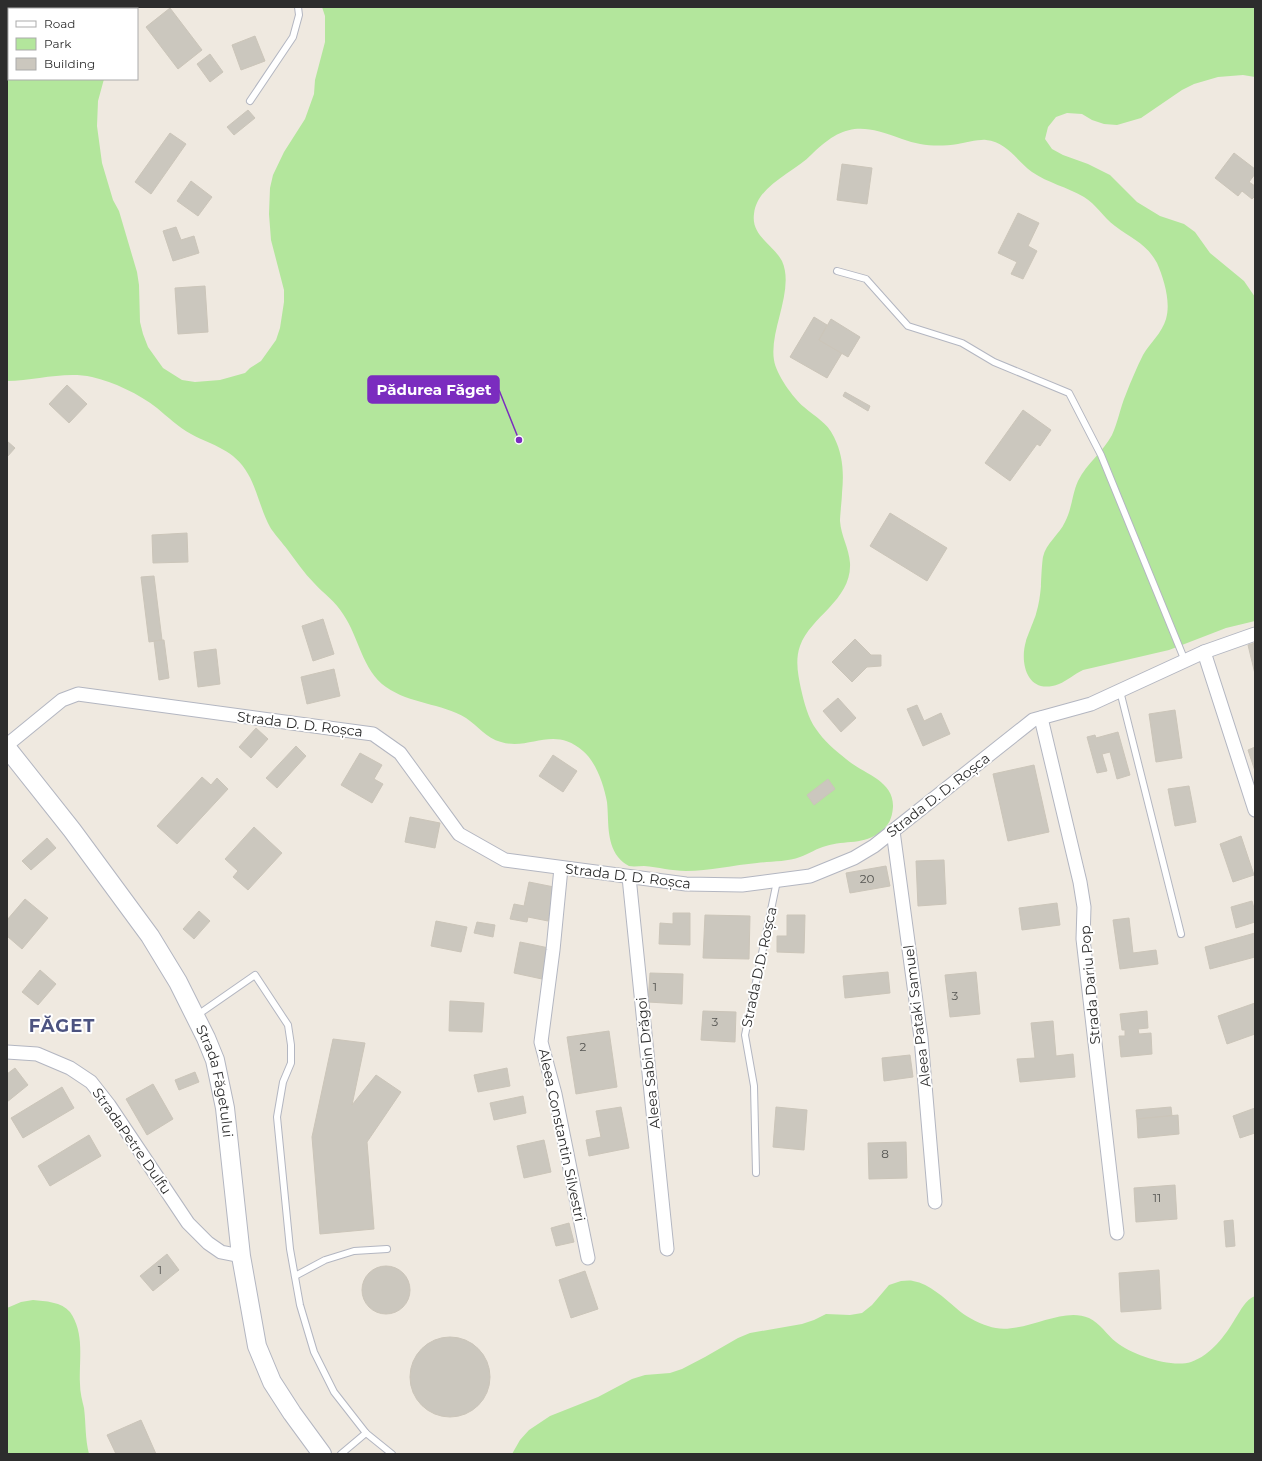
<svg xmlns="http://www.w3.org/2000/svg" width="1262" height="1461" viewBox="0 0 1262 1461" font-family="Montserrat,sans-serif">
	<style>
		.green { fill: #b3e69c }
		.building { fill: #cbc7be; stroke: #cbc5b9 }
		.lines { fill: none; stroke-linecap: round; stroke-linejoin: round }
		.service-casing { stroke: #b3b6c1; stroke-width: 8 }
		.minor-casing { stroke: #b3b6c1; stroke-width: 15 }
		.secondary-casing { stroke: #b3b6c1; stroke-width: 20 }
		.service { stroke: #fff; stroke-width: 6 }
		.minor { stroke: #fff; stroke-width: 13 }
		.secondary { stroke: #fff; stroke-width: 18 }
		.labels { text-anchor: middle; stroke-width: 4; stroke-linejoin: round; paint-order: stroke }
		.number-label { font-size: 12px; fill: #545451 }
		.street-label { font-size: 14px; fill: #2d2d2d; stroke: #fff }
		.district-label { font-size: 18px; font-weight: bold; letter-spacing: 1px; fill: #4c5380; stroke: #fff }
		.leader { fill: none; stroke: #7b2cbf; stroke-width: 1.5 }
		.callout-dot { fill: #7b2cbf; stroke: #fff; stroke-width: 1.5 }
		.callout { fill: #7b2cbf; stroke: #7b2cbf; stroke-width: 1.5 }
		.callout-label { font-size: 15px; text-anchor: middle; font-weight: bold; fill: #fff }
	</style>
	<rect width="100%" height="100%" fill="#efe9e0"/>
	<!-- green -->
	<g class="green">
		<path d="M7,7H121L122,9H9V79H104L98,101L97,126L102,163L113,200L119,211L137,272L139,285L140,322L143,334L148,347L163,368L182,380L195,382L220,380L245,373L250,368L261,361L276,340L280,328L284,302V290L271,240L269,214L270,188L273,175L284,152L305,119L314,94L315,80L325,42V16L322,7H1255V77L1243,75L1218,77L1194,84L1182,90L1141,118L1117,125L1104,124L1092,120L1082,114L1067,113L1056,117L1048,127L1045,139L1052,149L1063,155L1088,164L1110,175L1137,202L1160,216L1184,224L1195,232L1210,253L1244,281L1255,297V621L1226,628L1169,650L1083,670C1074,674 1067,681 1059,684C1028,696 1019,664 1026,641C1027,637 1035,618 1036,614C1039,604 1040,596 1041,586C1041,582 1042,562 1043,557C1046,543 1059,535 1065,522C1072,509 1072,494 1078,481C1087,463 1103,452 1112,435C1118,422 1120,408 1126,394C1131,381 1137,367 1143,355C1150,343 1162,333 1166,319C1171,302 1164,279 1157,263C1146,243 1132,239 1115,226C1103,217 1096,204 1084,197C1067,187 1048,183 1032,172C1017,161 1007,142 986,140C981,139 963,143 958,144C938,147 921,146 902,139C862,124 844,123 812,154C794,173 757,185 754,214C751,236 773,244 782,261C795,290 769,330 774,360C776,374 793,398 804,407C816,418 826,421 834,437C843,455 844,473 842,493C842,499 840,515 840,521C841,536 849,548 850,563C852,600 811,616 800,646C795,660 798,675 801,689C804,702 808,718 816,729C823,740 836,751 846,759C863,774 894,780 893,807C892,819 889,825 880,832C865,845 845,840 826,846C817,848 809,854 800,857C787,862 771,861 757,863C734,865 709,871 686,871C672,871 658,867 644,866C639,866 634,867 629,866C625,864 621,861 618,857C606,841 609,820 607,802C604,785 596,762 583,751C553,725 530,751 501,742C486,738 478,726 466,718C441,703 410,704 386,687C362,670 359,637 343,614C336,602 323,593 314,583C304,573 296,561 287,549C284,545 272,531 270,527C261,511 257,489 248,474C234,449 213,446 191,434C178,427 168,417 157,408C139,394 114,382 92,377C64,371 35,381 7,381Z"/>
		<path d="M901,1281C905,1281 909,1280 913,1281C930,1284 944,1298 956,1308C965,1316 976,1322 988,1326C1020,1338 1060,1305 1089,1318C1100,1323 1107,1335 1116,1342C1132,1355 1171,1368 1191,1362C1211,1355 1225,1336 1235,1319C1241,1310 1245,1300 1255,1296V1454H512L520,1440L529,1430L550,1416L598,1397L632,1379L645,1375L670,1373L682,1369L705,1357L738,1338L750,1333L802,1324L814,1320L826,1314L850,1315L862,1313L872,1305L889,1285Z"/>
		<path d="M33,1300C45,1301 62,1302 70,1312C85,1333 79,1360 80,1384C80,1392 82,1400 84,1408C86,1424 85,1439 89,1454H7V1308L21,1302Z"/>
	</g>
	<!-- building -->
	<g class="building">
		<path d="M170,8L202,50L178,69L146,27Z"/>
		<path d="M255,36L265,61L241,70L232,45Z"/>
		<path d="M210,54L223,72L210,82L197,64Z"/>
		<path d="M248,110L255,118L234,135L227,127Z"/>
		<path d="M170,133L186,144L151,194L135,182Z"/>
		<path d="M1234,153L1255,169V174L1249,182L1255,186V196L1252,199L1242,191L1238,196L1215,178Z"/>
		<path d="M842,164L872,168L867,204L837,200Z"/>
		<path d="M191,181L212,197L198,216L177,201Z"/>
		<path d="M1018,213L1039,223L1028,246L1037,251L1023,279L1011,274L1017,262L998,253Z"/>
		<path d="M176,227L181,240L194,236L199,253L173,261L163,231Z"/>
		<path d="M205,286L208,332L178,334L175,288Z"/>
		<path d="M814,317L827,325L819,340L842,353L827,378L790,357Z"/>
		<path d="M831,319L860,337L848,357L819,340Z"/>
		<path d="M67,385L87,404L69,423L49,404Z"/>
		<path d="M845,392L870,406L868,411L843,396Z"/>
		<path d="M1023,410L1051,430L1040,446L1037,444L1010,481L985,463Z"/>
		<path d="M7,441L15,448L7,457Z"/>
		<path d="M890,513L947,548L927,581L870,546Z"/>
		<path d="M187,533L188,562L153,563L152,535Z"/>
		<path d="M154,576L162,640L149,642L141,577Z"/>
		<path d="M323,619L334,654L313,661L302,626Z"/>
		<path d="M855,639L871,655H881V666L867,667L852,682L832,662Z"/>
		<path d="M162,640H164L169,678L159,680L154,641Z"/>
		<path d="M1255,643V674L1248,645Z"/>
		<path d="M216,649L220,684L198,687L194,652Z"/>
		<path d="M334,669L340,696L307,704L301,677Z"/>
		<path d="M838,698L856,718L841,732L823,711Z"/>
		<path d="M917,705L924,721L941,713L950,734L923,746L907,709Z"/>
		<path d="M1175,710L1182,758L1156,762L1149,714Z"/>
		<path d="M256,728L268,739L251,758L239,747Z"/>
		<path d="M1118,732L1130,775L1117,779L1110,752L1102,754L1107,771L1097,773L1087,737L1095,735L1096,738Z"/>
		<path d="M296,746L306,756L277,788L266,778Z"/>
		<path d="M1255,747V771L1248,750Z"/>
		<path d="M360,753L382,765L374,779L383,784L372,803L341,785Z"/>
		<path d="M553,755L577,771L563,792L539,776Z"/>
		<path d="M1034,765L1049,832L1008,841L993,774Z"/>
		<path d="M202,777L211,785L217,778L228,789L177,844L157,826Z"/>
		<path d="M828,779L835,789L814,805L807,795Z"/>
		<path d="M1189,786L1196,822L1175,826L1168,789Z"/>
		<path d="M410,817L440,823L435,848L405,842Z"/>
		<path d="M254,827L282,853L248,890L233,877L238,871L225,859Z"/>
		<path d="M1241,836L1254,875L1233,882L1220,844Z"/>
		<path d="M47,838L56,848L31,870L22,861Z"/>
		<path d="M944,860L946,904L918,906L916,861Z"/>
		<path d="M886,866L890,886L850,893L846,873Z"/>
		<path d="M529,882L554,887L548,921L528,917L527,922L510,919L514,904L524,906Z"/>
		<path d="M25,899L48,918L22,949L7,936V920Z"/>
		<path d="M1252,901L1255,912V922L1236,928L1231,907Z"/>
		<path d="M1057,903L1060,925L1022,930L1019,908Z"/>
		<path d="M199,911L210,921L194,939L183,929Z"/>
		<path d="M673,913H690V945L659,944L660,923L673,924Z"/>
		<path d="M705,915L750,916L749,959L703,958Z"/>
		<path d="M787,915H805L804,953L777,952V936H787Z"/>
		<path d="M1129,918L1133,953L1156,950L1158,964L1120,969L1113,920Z"/>
		<path d="M436,921L467,927L461,952L431,946Z"/>
		<path d="M477,922L495,925L493,937L474,933Z"/>
		<path d="M1255,933V957L1210,969L1205,947Z"/>
		<path d="M520,942L549,948L542,979L514,973Z"/>
		<path d="M40,970L56,984L38,1005L22,992Z"/>
		<path d="M888,972L890,993L845,998L843,976Z"/>
		<path d="M976,972L980,1014L950,1017L945,975Z"/>
		<path d="M650,973L683,974L682,1004L648,1002Z"/>
		<path d="M450,1001L484,1003L482,1032L449,1031Z"/>
		<path d="M1255,1003V1034L1227,1044L1218,1016Z"/>
		<path d="M703,1011L736,1012L735,1042L701,1040Z"/>
		<path d="M1147,1011L1148,1028L1138,1029L1139,1034L1151,1033L1152,1054L1121,1057L1119,1036H1125V1030H1122L1120,1014Z"/>
		<path d="M1053,1021L1056,1056L1073,1054L1075,1077L1020,1082L1017,1059L1035,1058L1031,1023Z"/>
		<path d="M609,1031L617,1087L576,1094L567,1037Z"/>
		<path d="M333,1039L365,1043L352,1105L376,1075L401,1092L367,1142L374,1229L320,1234L312,1137Z"/>
		<path d="M910,1055L913,1077L884,1081L882,1058Z"/>
		<path d="M15,1068L28,1085L7,1102V1074Z"/>
		<path d="M507,1068L510,1086L478,1092L474,1075Z"/>
		<path d="M195,1072L199,1082L179,1090L175,1080Z"/>
		<path d="M153,1084L173,1119L147,1135L126,1099Z"/>
		<path d="M62,1087L74,1108L23,1138L11,1118Z"/>
		<path d="M523,1096L526,1113L494,1120L490,1103Z"/>
		<path d="M621,1107L629,1148L589,1156L586,1140L601,1137L596,1111Z"/>
		<path d="M776,1107L807,1110L804,1150L773,1147Z"/>
		<path d="M1171,1107L1172,1116L1137,1119L1136,1110Z"/>
		<path d="M1255,1108V1133L1240,1138L1233,1116Z"/>
		<path d="M1178,1115L1179,1134L1138,1138L1137,1119Z"/>
		<path d="M89,1135L101,1156L50,1186L38,1166Z"/>
		<path d="M544,1140L551,1172L524,1178L517,1146Z"/>
		<path d="M906,1142L907,1178L869,1179L868,1143Z"/>
		<path d="M1175,1185L1177,1219L1136,1222L1134,1188Z"/>
		<path d="M1233,1220L1235,1246L1226,1247L1224,1221Z"/>
		<path d="M569,1223L574,1242L556,1246L551,1228Z"/>
		<path d="M167,1254L179,1270L153,1291L140,1276Z"/>
		<circle cx="386" cy="1290" r="24"/>
		<path d="M1159,1270L1161,1309L1121,1312L1119,1273Z"/>
		<path d="M585,1271L598,1309L571,1318L559,1280Z"/>
		<circle cx="450" cy="1377" r="40"/>
		<path d="M141,1420L156,1454H116L107,1435Z"/>
	</g>
	<g class="lines">
		<!-- service casing -->
		<g class="service-casing">
			<g id="service">
				<path d="M250,101L293,37L299,15L298,7"/>
				<path d="M837,271L866,279L908,326L962,343L994,362L1069,393L1101,455L1185,661"/>
				<path d="M1120,691L1181,934"/>
				<path d="M196,1016L255,975L288,1025L291,1045V1063L283,1082L277,1117L290,1249L300,1305L314,1352L334,1392L366,1433L392,1454"/>
				<path d="M756,1173L754,1086L745,1035L777,881"/>
				<path d="M295,1276L325,1260L354,1251L387,1249"/>
				<path d="M341,1454L366,1433"/>
			</g>
		</g>
		<!-- minor casing -->
		<g class="minor-casing">
			<g id="minor">
				<path d="M1204,652L1255,810"/>
				<path d="M1041,718L1080,882L1084,907L1083,939L1117,1233"/>
				<path d="M7,745L62,700L78,694L373,734L400,753L459,834L505,860L686,884L742,885L810,876L854,858L874,846L1033,720L1091,704L1204,652L1255,634"/>
				<path d="M893,831L921,1038L935,1202"/>
				<path d="M561,868L553,950L541,1042L555,1094L588,1258"/>
				<path d="M629,877L667,1249"/>
				<path d="M7,1052L37,1054L70,1068L91,1082L109,1105L188,1223L208,1243L221,1252L241,1256"/>
			</g>
		</g>
		<!-- secondary casing -->
		<g class="secondary-casing">
			<g id="secondary">
				<path d="M18,9L20,7"/>
				<path d="M7,20L9,18"/>
				<path id="s1" d="M7,748L72,830L150,936L178,982L206,1038L215,1060L225,1108L241,1256L257,1346L272,1382L292,1413L322,1454"/>
			</g>
		</g>
		<!-- service -->
		<use href="#service" class="service"/>
		<!-- minor -->
		<use href="#minor" class="minor"/>
		<!-- secondary -->
		<use href="#secondary" class="secondary"/>
	</g>
	<g class="labels">
		<!-- number labels -->
		<g class="number-label">
			<text x="867" y="883">20</text>
			<text x="655" y="991">1</text>
			<text x="955" y="1000">3</text>
			<text x="715" y="1026">3</text>
			<text x="583" y="1051">2</text>
			<text x="885" y="1158">8</text>
			<text x="1157" y="1202">11</text>
			<text x="160" y="1274">1</text>
		</g>
		<!-- street labels -->
		<g class="street-label">
			<text transform="translate(300 724) rotate(7)" y="5">Strada D. D. Roșca</text>
			<text transform="translate(938 795) rotate(-38)" y="5">Strada D. D. Roșca</text>
			<text transform="translate(628 876) rotate(7)" y="5">Strada D. D. Roșca</text>
			<text transform="translate(759 967) rotate(-78)" y="5">Strada D.D. Roșca</text>
			<text transform="translate(1090 985) rotate(-95)" y="5">Strada Dariu Pop</text>
			<text transform="translate(917 1016) rotate(-97)" y="5">Aleea Pataki Samuel</text>
			<text transform="translate(648 1063) rotate(-96)" y="5">Aleea Sabin Drăgoi</text>
			<text dy="5" stroke="none"><textPath href="#s1" startOffset="397">Strada Făgetului</textPath></text>
			<text transform="translate(562 1135) rotate(78)" y="5">Aleea Constantin Silvestri</text>
			<text transform="translate(132 1141) rotate(55)" y="5">StradaPetre Dulfu</text>
		</g>
		<!-- district labels -->
		<g class="district-label">
			<text x="62" y="1032">FĂGET</text>
		</g>
	</g>
	<!-- callouts -->
	<path class="leader" d="M519 440L499 390"/>
	<circle class="callout-dot" cx="519" cy="440" r="4"/>
	<rect class="callout" x="368" y="376" width="131" height="27" rx="4"/>
	<g class="callout-label">
		<text x="434" y="395">Pădurea Făget</text>
	</g>
	<!-- border -->
	<rect width="1262" height="1461" fill="none" stroke="#2d2d2d" stroke-width="16"/>
	<!-- legend -->
	<rect x="8" y="8" width="130" height="72" fill="#ffffff" stroke="#ababab"/>
	<rect x="16" y="21" width="20" height="6" fill="#ffffff" stroke="#ababab"/>
	<text x="44" y="28" font-size="12" fill="#2d2d2d">Road</text>
	<rect x="16" y="38" width="20" height="12" fill="#b3e69c" stroke="#ababab"/>
	<text x="44" y="48" font-size="12" fill="#2d2d2d">Park</text>
	<rect x="16" y="58" width="20" height="12" fill="#cbc7be" stroke="#ababab"/>
	<text x="44" y="68" font-size="12" fill="#2d2d2d">Building</text>
</svg>
